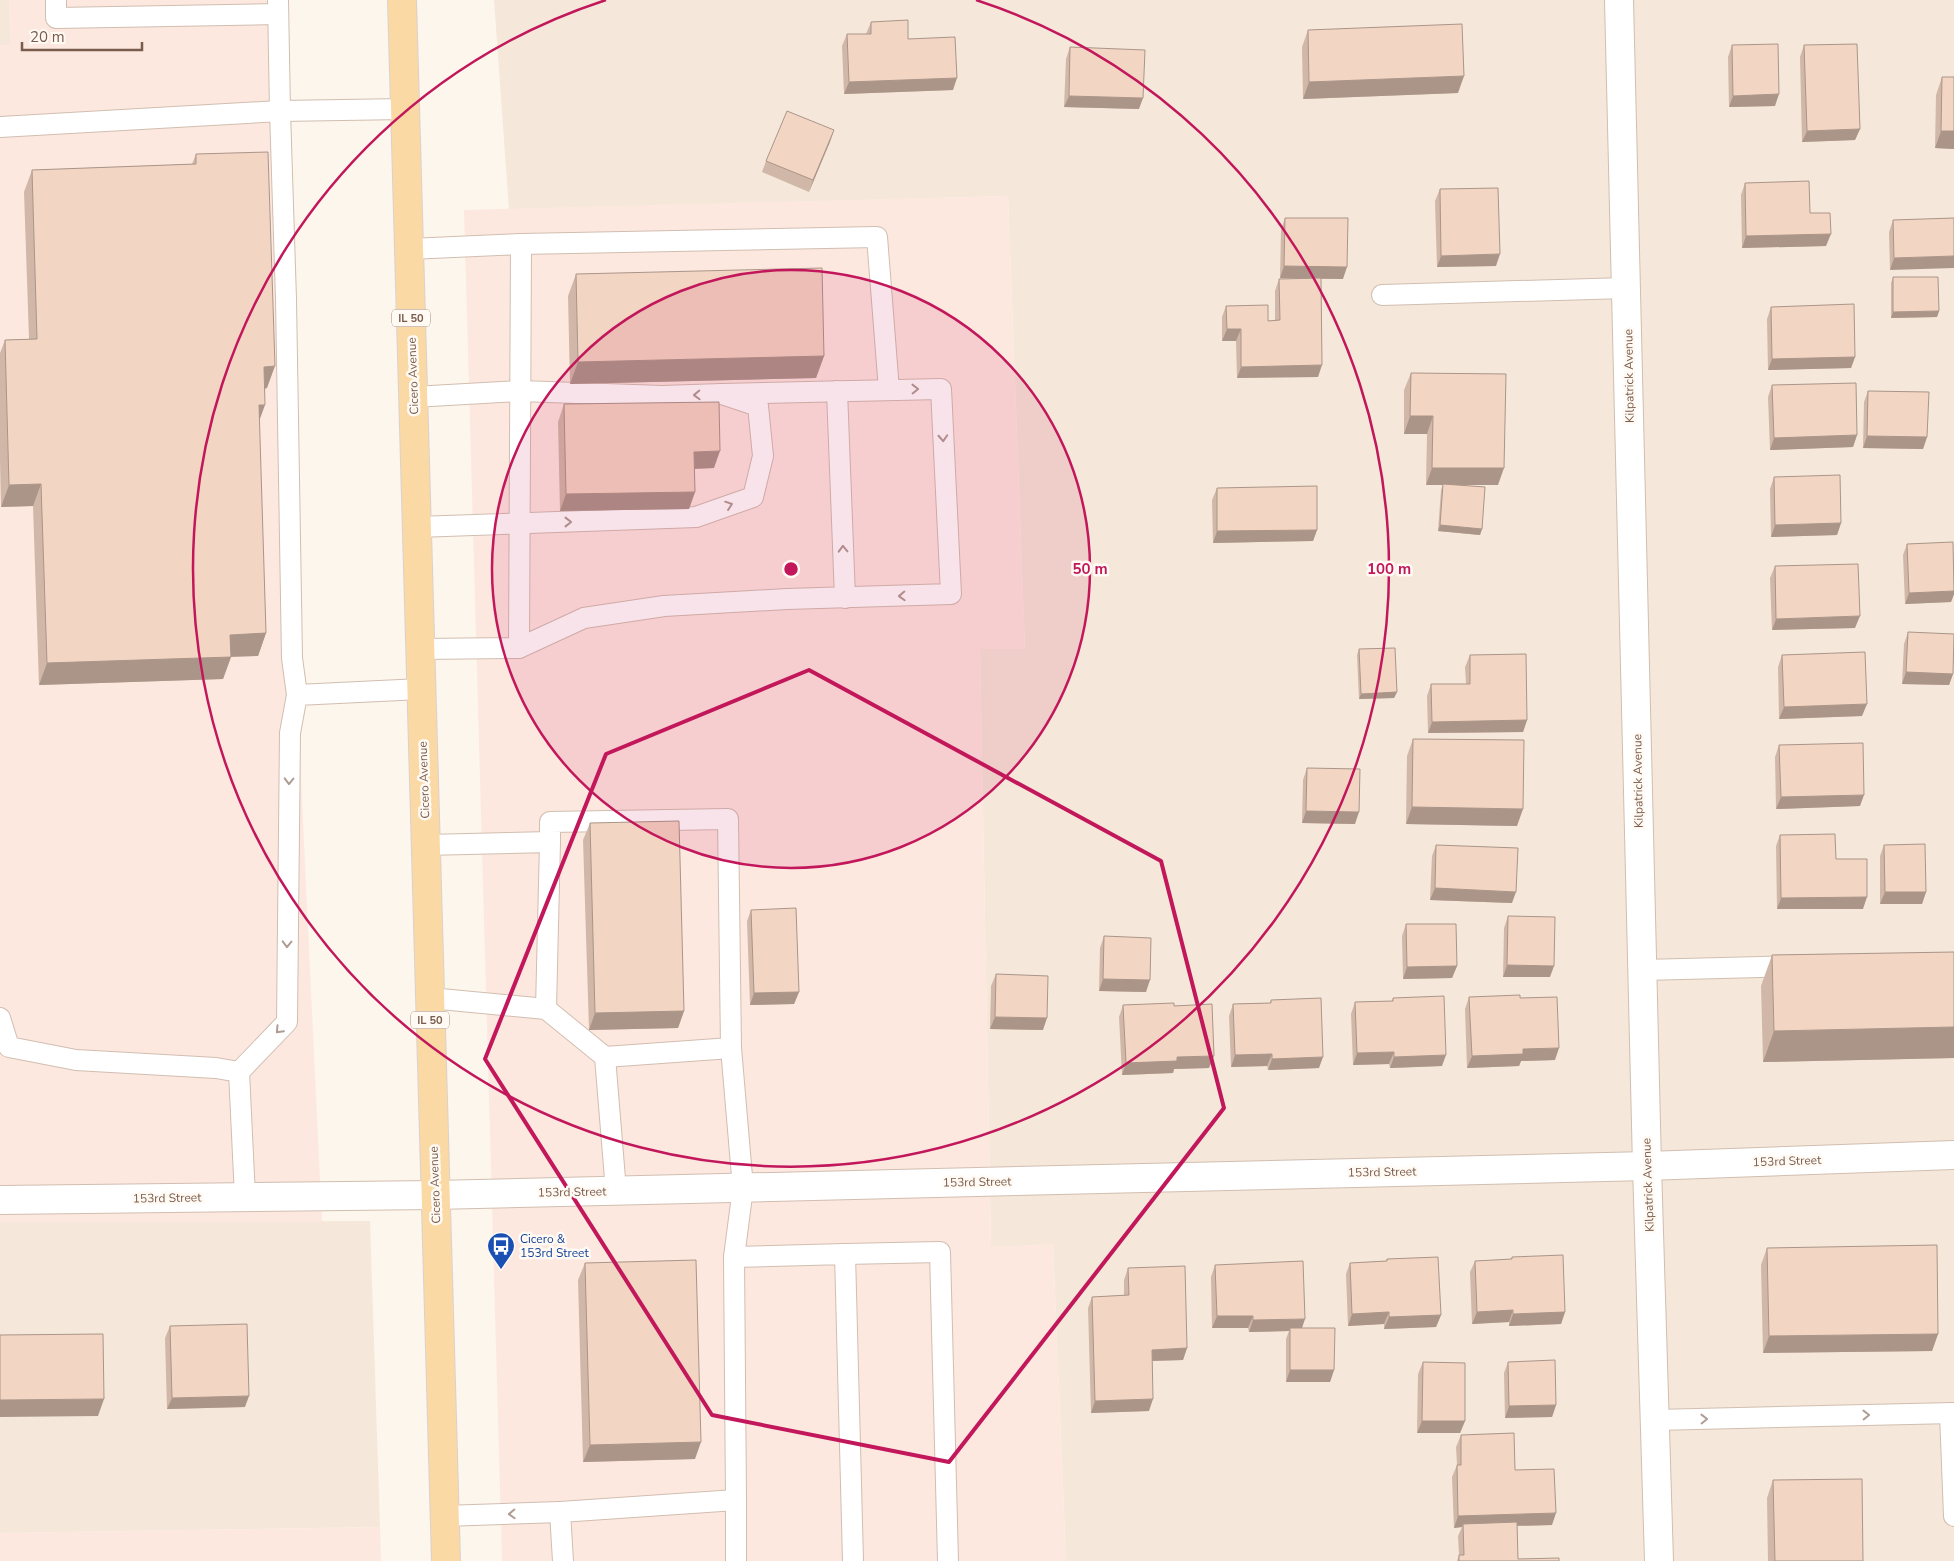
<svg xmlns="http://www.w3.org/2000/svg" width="1954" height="1561" viewBox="0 0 1954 1561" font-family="'Nunito Sans',sans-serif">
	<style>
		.residential { fill: #f5e8da }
		.commercial { fill: #fde8e0 }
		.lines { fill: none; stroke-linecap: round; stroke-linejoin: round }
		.lane-casing { stroke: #d1beb0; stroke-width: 22 }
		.street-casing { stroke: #d1beb0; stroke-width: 30 }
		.primary-casing { stroke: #dad1cd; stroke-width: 30 }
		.lane { stroke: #fff; stroke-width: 20 }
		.street { stroke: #fff; stroke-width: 28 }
		.primary { stroke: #fbd9a5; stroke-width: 28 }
		.wall { fill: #d1b7a8 }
		.shaded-wall { fill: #aa9588 }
		.building { fill: #f3d5c3; stroke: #aa9588 }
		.oneway { stroke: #af9d94 }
		.marked { fill: none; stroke: #c2185b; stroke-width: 4; stroke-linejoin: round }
		.ring { fill: none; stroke: #c2185b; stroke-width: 2.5 }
		.labels { text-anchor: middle; stroke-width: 5; stroke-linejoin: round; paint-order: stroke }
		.shield { fill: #fffaf3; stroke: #a28b7f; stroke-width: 1 }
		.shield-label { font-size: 11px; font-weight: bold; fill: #7a5c4d }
		.street-label { font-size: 12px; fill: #7a5c4d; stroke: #fffaf3 }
		.transit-label { font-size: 12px; fill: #164399; stroke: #fffaf3; text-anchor: start }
		.centre { fill: #c2185b; stroke: #fffaf3; stroke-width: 2.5 }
		.ring-label { font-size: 15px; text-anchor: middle; font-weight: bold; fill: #c2185b; stroke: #fffaf3; stroke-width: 5; stroke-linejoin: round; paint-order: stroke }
	</style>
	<rect width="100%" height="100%" fill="#fdf6ec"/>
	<!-- residential -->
	<g class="residential">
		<path d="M0,0H9L11,45H0Z"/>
		<path d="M494,0H1954V1561H1066L1053,1245L991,1247L980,649H1025L1008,196L509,210Z"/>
		<path d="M370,1221L380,1527L0,1533V1222Z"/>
	</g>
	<!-- commercial -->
	<g class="commercial">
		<path d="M9,0H279L290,547L322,1222H0V45H11Z"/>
		<path d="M1008,196L1025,649H980L991,1247L1053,1244L1066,1561H502L464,210Z"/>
		<path d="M380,1527L381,1561H0V1533Z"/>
	</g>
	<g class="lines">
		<!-- lane casing -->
		<g class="lane-casing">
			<g id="lane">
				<path d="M56,0V18L278,14"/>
				<path d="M278,0L280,111L405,109"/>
				<path d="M0,127L280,111L286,299L292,658L297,695"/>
				<path d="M521,244L877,237L889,390"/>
				<path d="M409,249L521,244L519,648L420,649"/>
				<path d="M1382,295L1626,288"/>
				<path d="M837,391L845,598"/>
				<path d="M413,397L520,391L662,396L722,394L758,406L763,456L753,497L696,517L417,527"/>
				<path d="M519,648L584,618L664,606L787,599L951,594L941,389L722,394"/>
				<path d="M550,842V822L728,819L731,1048"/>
				<path d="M426,845L550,842L546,1009"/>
				<path d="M1643,970L1796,966"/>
				<path d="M430,998L546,1009L605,1057L616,1191"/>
				<path d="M0,1018L9,1047L76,1060L216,1068L239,1072L245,1197"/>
				<path d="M605,1057L731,1048L743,1188L734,1257L845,1254L853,1561"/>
				<path d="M239,1072L287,1022L290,733L297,695L421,689"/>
				<path d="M845,1254L940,1252L948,1561"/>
				<path d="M1950,1413L1954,1516"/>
				<path d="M1655,1420L1954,1413"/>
				<path d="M444,1516L560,1512"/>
				<path d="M563,1561L560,1512L736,1500L734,1257"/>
				<path d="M736,1561V1500"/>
			</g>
		</g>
		<!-- street casing -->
		<g class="street-casing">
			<g id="street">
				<path d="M1619,0L1647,1166L1659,1561"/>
				<path d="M0,1200L435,1195L1647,1166L1954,1155"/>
			</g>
		</g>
		<!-- primary casing -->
		<g class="primary-casing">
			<path id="primary" d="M402,0L446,1561"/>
		</g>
		<!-- lane -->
		<use href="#lane" class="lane"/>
		<!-- street -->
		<use href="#street" class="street"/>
		<!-- primary -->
		<use href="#primary" class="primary"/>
	</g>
	<!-- wall -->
	<g class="wall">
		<path d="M871,22L908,39L953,90L844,94L842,46L847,34H866Z"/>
		<path d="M1308,30L1458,93L1303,99L1302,47Z"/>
		<path d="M1732,45L1775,106L1729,107L1728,57Z"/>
		<path d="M1804,45L1860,129L1855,140L1802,142L1800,57Z"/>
		<path d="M1070,47L1139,109L1064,107L1066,59Z"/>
		<path d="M1942,77L1954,149L1935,148L1936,95Z"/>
		<path d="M834,130L809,192L762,172L766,161Z"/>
		<path d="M196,154L267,388L265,389L259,421L266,633L258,656L231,657L223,679L39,685L33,506L1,507L0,462V353L5,340L29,339L24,192L32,170L192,164Z"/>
		<path d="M1745,183L1810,213L1826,246L1742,248L1741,195Z"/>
		<path d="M1440,189L1496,266L1437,267L1435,201Z"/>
		<path d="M1285,218L1343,279H1321L1318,377L1237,378L1236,341H1222V317L1226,306L1268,321L1275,320V291L1279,279L1301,278H1280L1281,230Z"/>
		<path d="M1954,218L1890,270L1889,232L1893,220Z"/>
		<path d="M576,274L824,356L816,378L570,384L568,296Z"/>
		<path d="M1893,277L1939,311L1937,317L1891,318V283Z"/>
		<path d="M1771,307L1855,357L1851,368L1768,370L1767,319Z"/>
		<path d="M1411,373L1498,485H1454L1482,529L1480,535L1438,531L1441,490L1443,485H1426L1427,434H1404V390Z"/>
		<path d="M1772,385L1857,435L1853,447L1770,450L1768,397Z"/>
		<path d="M1868,391L1927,437L1923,449L1863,448L1864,402Z"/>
		<path d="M564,404L714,468L694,469L695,492L689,509L560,511L558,422Z"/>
		<path d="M1774,477L1841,523L1837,535L1771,537L1770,489Z"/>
		<path d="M1217,488L1317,530L1313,541L1213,543L1212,500Z"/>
		<path d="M1907,544L1954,558V594L1951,602L1905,604L1903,555Z"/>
		<path d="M1775,566L1855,628L1772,630L1770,578Z"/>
		<path d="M1908,632L1953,674L1949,685L1902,684L1904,644Z"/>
		<path d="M1359,649L1397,692L1394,698L1359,699L1357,655Z"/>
		<path d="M1470,655L1527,720L1523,732L1428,733L1427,696L1431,684H1466L1465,667Z"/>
		<path d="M1782,655L1862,716L1779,719L1778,667Z"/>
		<path d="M1413,739L1517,826L1406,824L1407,756Z"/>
		<path d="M1779,745L1860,806L1776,809L1775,757Z"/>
		<path d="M1307,768L1355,824L1302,823L1303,780Z"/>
		<path d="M590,823L684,1011L678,1028L589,1030L583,840Z"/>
		<path d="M1780,835L1836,859L1863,909H1777L1776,846Z"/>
		<path d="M1436,845L1512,903L1430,900L1432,856Z"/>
		<path d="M1884,845L1926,892L1922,904H1880V856Z"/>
		<path d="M751,910L799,992L794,1004L750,1005L747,921Z"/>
		<path d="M1508,916L1550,977H1503L1504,928Z"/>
		<path d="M1406,924L1457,966L1452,978L1403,979L1402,936Z"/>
		<path d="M1104,936L1146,992L1099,991L1100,948Z"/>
		<path d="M1954,952V1058L1763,1062L1761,986L1772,955Z"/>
		<path d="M996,974L1043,1030L990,1029L991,986Z"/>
		<path d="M1469,997L1520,998L1555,1060L1521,1061L1519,1066L1467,1068L1465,1009Z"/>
		<path d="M1393,998L1442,1066L1390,1068L1389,1064L1353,1065L1351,1014L1355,1002L1392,1001Z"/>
		<path d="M1271,1000L1319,1068L1268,1070L1267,1066L1231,1067L1229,1016L1233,1004L1270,1003Z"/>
		<path d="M1123,1005L1174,1006L1209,1068L1174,1069L1173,1073L1122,1075L1119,1017Z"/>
		<path d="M1767,1248L1938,1334L1932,1351L1763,1353L1761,1265Z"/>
		<path d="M1512,1257L1565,1312L1561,1324L1509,1326V1322L1472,1324L1470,1272L1475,1261L1511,1259Z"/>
		<path d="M1387,1259L1441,1315L1436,1327L1384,1329V1324L1348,1326L1346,1274L1350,1263L1386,1261Z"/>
		<path d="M585,1263L695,1459L583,1462L578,1280Z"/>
		<path d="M1215,1265L1302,1328L1334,1370L1330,1382H1286V1339L1289,1331L1249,1332L1248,1328H1212L1211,1277Z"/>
		<path d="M1128,1268L1187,1348L1183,1360L1152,1361L1149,1411L1091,1413L1088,1308L1092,1297L1124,1295V1280Z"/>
		<path d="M170,1326L245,1407L167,1409L165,1338Z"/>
		<path d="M1423,1362L1465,1421L1460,1433H1417L1418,1374Z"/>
		<path d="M1508,1362L1556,1405L1552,1417L1505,1418L1504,1373Z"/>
		<path d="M1461,1435L1515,1470L1552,1525L1517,1526L1518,1559L1559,1561H1457L1459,1555L1458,1536L1462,1527L1454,1528L1452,1477L1457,1465L1456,1447Z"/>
		<path d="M1773,1480L1863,1561H1768L1767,1498Z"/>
	</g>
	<!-- shaded-wall -->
	<g class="shaded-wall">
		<path d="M1464,76L1458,93L1303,99L1309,82Z"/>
		<path d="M957,78L953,90L844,94L849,82Z"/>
		<path d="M1779,94L1775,106L1729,107L1733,96Z"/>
		<path d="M1069,96L1143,98L1139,109L1064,107Z"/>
		<path d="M1860,129L1855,140L1802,142L1807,131Z"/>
		<path d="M834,130L830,142L809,192L813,180Z"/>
		<path d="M1941,131H1954V149L1935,148Z"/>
		<path d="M1831,234L1826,246L1742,248L1746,236Z"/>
		<path d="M1500,254L1496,266L1437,267L1441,256Z"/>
		<path d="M1954,256V268L1890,270L1894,258Z"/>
		<path d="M1284,266L1347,267L1343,279L1280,278Z"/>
		<path d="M1939,311L1937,317L1891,318L1893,312Z"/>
		<path d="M1227,329H1241L1236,341H1222Z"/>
		<path d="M824,356L816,378L570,384L578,362Z"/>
		<path d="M1855,357L1851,368L1768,370L1772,359Z"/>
		<path d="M1322,365L1318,377L1237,378L1241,367Z"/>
		<path d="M275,366L267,388L256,389L264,367Z"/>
		<path d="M259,405H265L257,427Z"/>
		<path d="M1410,416H1433L1427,434H1404Z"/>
		<path d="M1857,435L1853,447L1770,450L1774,438Z"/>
		<path d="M1867,436L1927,437L1923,449L1863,448Z"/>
		<path d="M720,451L714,468L688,469L694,452Z"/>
		<path d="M1432,468H1504L1498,485H1426Z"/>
		<path d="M41,484L33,506L1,507L9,485Z"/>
		<path d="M695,492L689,509L560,511L566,494Z"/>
		<path d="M1841,523L1837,535L1771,537L1775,525Z"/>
		<path d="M1440,525L1482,529L1480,535L1438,531Z"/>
		<path d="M1317,530L1313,541L1213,543L1217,531Z"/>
		<path d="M1954,591V594L1951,602L1905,604L1909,593Z"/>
		<path d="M1860,616L1855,628L1772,630L1776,619Z"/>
		<path d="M266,633L258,656L222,657L230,635Z"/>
		<path d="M231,657L223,679L39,685L47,663Z"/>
		<path d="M1906,672L1953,674L1949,685L1902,684Z"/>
		<path d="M1397,692L1394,698L1359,699L1361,694Z"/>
		<path d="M1867,704L1862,716L1779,719L1784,707Z"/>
		<path d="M1527,720L1523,732L1428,733L1432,722Z"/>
		<path d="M1864,795L1860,806L1776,809L1781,797Z"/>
		<path d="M1412,807L1523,809L1517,826L1406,824Z"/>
		<path d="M1306,811L1359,812L1355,824L1302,823Z"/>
		<path d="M1435,888L1516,892L1512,903L1430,900Z"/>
		<path d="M1885,892H1926L1922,904H1880Z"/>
		<path d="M1867,897L1863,909H1777L1781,898Z"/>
		<path d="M1507,965L1554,966L1550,977H1503Z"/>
		<path d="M1457,966L1452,978L1403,979L1407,967Z"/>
		<path d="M1103,979L1150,980L1146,992L1099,991Z"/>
		<path d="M799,992L794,1004L750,1005L754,993Z"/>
		<path d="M684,1011L678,1028L589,1030L595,1013Z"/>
		<path d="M995,1017L1047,1018L1043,1030L990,1029Z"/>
		<path d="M1954,1027V1058L1763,1062L1774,1031Z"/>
		<path d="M1559,1048L1555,1060L1521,1061L1519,1066L1467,1068L1472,1056L1523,1049Z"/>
		<path d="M1394,1052L1389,1064L1353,1065L1357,1053Z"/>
		<path d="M1272,1054L1267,1066L1231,1067L1235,1055Z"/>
		<path d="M1446,1055L1442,1066L1390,1068L1394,1057Z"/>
		<path d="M1214,1056L1209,1068L1174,1069L1173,1073L1122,1075L1126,1063L1177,1057Z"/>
		<path d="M1323,1057L1319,1068L1268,1070L1272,1059Z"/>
		<path d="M1513,1310L1509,1322L1472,1324L1477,1312Z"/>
		<path d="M1389,1312L1384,1324L1348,1326L1352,1314Z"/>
		<path d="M1565,1312L1561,1324L1509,1326L1513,1314Z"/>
		<path d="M1441,1315L1436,1327L1384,1329L1389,1317Z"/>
		<path d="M1217,1316H1253L1248,1328H1212Z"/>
		<path d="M1305,1319L1301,1331L1290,1328L1289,1331L1249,1332L1253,1320Z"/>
		<path d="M1938,1334L1932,1351L1763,1353L1769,1336Z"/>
		<path d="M1187,1348L1183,1360L1148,1361L1152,1350Z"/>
		<path d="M1290,1370H1334L1330,1382H1286Z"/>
		<path d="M249,1396L245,1407L167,1409L172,1398Z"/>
		<path d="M104,1399L98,1416L0,1417V1400Z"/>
		<path d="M1153,1399L1149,1411L1091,1413L1095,1401Z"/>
		<path d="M1556,1405L1552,1417L1505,1418L1509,1406Z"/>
		<path d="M1422,1421H1465L1460,1433H1417Z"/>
		<path d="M701,1442L695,1459L583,1462L590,1445Z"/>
		<path d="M1556,1513L1552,1525L1463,1527V1524L1462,1527L1454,1528L1458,1516Z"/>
	</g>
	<!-- building -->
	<g class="building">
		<path d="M908,20V39L955,37L957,78L849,82L847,34H871V22Z"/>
		<path d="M1462,24L1464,76L1309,82L1308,30Z"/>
		<path d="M1778,44L1779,94L1733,96L1732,45Z"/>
		<path d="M1857,44L1860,129L1807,131L1804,45Z"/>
		<path d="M1070,47L1145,50L1143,98L1069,96Z"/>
		<path d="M1942,77H1954V131H1941Z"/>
		<path d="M787,111L834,130L813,180L766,161Z"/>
		<path d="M268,152L275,366L264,367L265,405H259L266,633L230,635L231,657L47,663L41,484L9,485L5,340L37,339L32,170L196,164V154Z"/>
		<path d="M1809,181L1810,213H1830L1831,234L1746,236L1745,183Z"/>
		<path d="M1498,188L1500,254L1441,256L1440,189Z"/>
		<path d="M1285,218H1348L1347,267L1284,266Z"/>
		<path d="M1954,218V256L1894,258L1893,220Z"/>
		<path d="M822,268L824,356L578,362L576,274Z"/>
		<path d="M1893,277H1938L1939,311L1893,312Z"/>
		<path d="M1321,278L1322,365L1241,367V329H1227L1226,306L1268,305V321L1280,320L1279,279Z"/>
		<path d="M1854,304L1855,357L1772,359L1771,307Z"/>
		<path d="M1411,373L1506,374L1504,468H1432L1433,416H1410Z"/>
		<path d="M1856,383L1857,435L1774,438L1772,385Z"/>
		<path d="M1868,391L1929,392L1927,437L1867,436Z"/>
		<path d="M719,402L720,451L694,452L695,492L566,494L564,404Z"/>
		<path d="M1840,475L1841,523L1775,525L1774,477Z"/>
		<path d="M1443,484L1485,487L1482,529L1440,525Z"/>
		<path d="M1317,486V530L1217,531V488Z"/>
		<path d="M1953,542L1954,591L1909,593L1907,544Z"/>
		<path d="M1858,564L1860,616L1776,619L1775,566Z"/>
		<path d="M1908,632L1954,634L1953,674L1906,672Z"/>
		<path d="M1395,648L1397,692L1361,694L1359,649Z"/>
		<path d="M1865,652L1867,704L1784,707L1782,655Z"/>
		<path d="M1526,654L1527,720L1432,722L1431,684H1470V655Z"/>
		<path d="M1413,739L1524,740L1523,809L1412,807Z"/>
		<path d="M1863,743L1864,795L1781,797L1779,745Z"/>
		<path d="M1307,768L1360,769L1359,812L1306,811Z"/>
		<path d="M679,821L684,1011L595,1013L590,823Z"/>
		<path d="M1835,834L1836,859H1867V897L1781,898L1780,835Z"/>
		<path d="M1925,844L1926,892H1885L1884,845Z"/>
		<path d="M1436,845L1518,848L1516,892L1435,888Z"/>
		<path d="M796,908L799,992L754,993L751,910Z"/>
		<path d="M1508,916L1555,917L1554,966L1507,965Z"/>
		<path d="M1406,924H1456L1457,966L1407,967Z"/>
		<path d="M1104,936L1151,938L1150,980L1103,979Z"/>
		<path d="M1954,952V1027L1774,1031L1772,955Z"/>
		<path d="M996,974L1048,976L1047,1018L995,1017Z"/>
		<path d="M1520,995V998L1557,997L1559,1048L1523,1049V1054L1472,1056L1469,997Z"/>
		<path d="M1444,996L1446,1055L1394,1057V1052L1357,1053L1355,1002L1393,1001V998Z"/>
		<path d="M1321,998L1323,1057L1272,1059V1054L1235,1055L1233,1004L1271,1003V1000Z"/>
		<path d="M1174,1003V1006L1212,1004L1214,1056L1177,1057V1061L1126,1063L1123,1005Z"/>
		<path d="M1937,1245L1938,1334L1769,1336L1767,1248Z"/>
		<path d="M1563,1255L1565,1312L1513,1314V1310L1477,1312L1475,1261L1512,1259V1257Z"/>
		<path d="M1438,1257L1441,1315L1389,1317V1312L1352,1314L1350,1263L1387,1261V1259Z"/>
		<path d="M696,1260L701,1442L590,1445L585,1263Z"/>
		<path d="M1303,1261L1305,1319L1253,1320V1316H1217L1215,1265Z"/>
		<path d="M1185,1266L1187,1348L1152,1350L1153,1399L1095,1401L1092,1297L1129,1295L1128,1268Z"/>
		<path d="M247,1324L249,1396L172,1398L170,1326Z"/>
		<path d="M1290,1328H1335L1334,1370H1290Z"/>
		<path d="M103,1334L104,1399L0,1400V1335Z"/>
		<path d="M1555,1360L1556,1405L1509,1406L1508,1362Z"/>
		<path d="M1423,1362L1465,1363V1421H1422Z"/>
		<path d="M1514,1433L1515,1470L1554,1469L1556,1513L1458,1516L1457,1465H1461V1435Z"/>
		<path d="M1862,1479L1863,1561H1775L1773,1480Z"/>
		<path d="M1517,1522L1518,1559L1559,1558V1561H1459V1555H1464L1463,1524Z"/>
	</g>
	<!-- one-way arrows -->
	<defs><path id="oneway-chevron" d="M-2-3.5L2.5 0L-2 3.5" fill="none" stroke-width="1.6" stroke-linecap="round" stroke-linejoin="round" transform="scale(1.25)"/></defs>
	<g class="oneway">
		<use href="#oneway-chevron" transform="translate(915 389) rotate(-1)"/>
		<use href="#oneway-chevron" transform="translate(697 395) rotate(178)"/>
		<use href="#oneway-chevron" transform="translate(943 438) rotate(87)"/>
		<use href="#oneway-chevron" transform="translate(729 505) rotate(-19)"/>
		<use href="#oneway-chevron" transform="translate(568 522)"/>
		<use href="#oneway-chevron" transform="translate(843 549) rotate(-92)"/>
		<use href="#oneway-chevron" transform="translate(902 596) rotate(178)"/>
		<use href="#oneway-chevron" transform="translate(289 781) rotate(91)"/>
		<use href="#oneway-chevron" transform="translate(287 944) rotate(91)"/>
		<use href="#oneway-chevron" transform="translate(279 1030) rotate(133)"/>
		<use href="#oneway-chevron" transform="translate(1866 1415) rotate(-1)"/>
		<use href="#oneway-chevron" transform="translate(1704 1419) rotate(-1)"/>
		<use href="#oneway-chevron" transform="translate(512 1514) rotate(178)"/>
	</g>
	<!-- marked area -->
	<path class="marked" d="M809,670L1161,861L1224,1108L949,1462L712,1415L485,1059L606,754Z"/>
	<!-- distance rings -->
	<circle cx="791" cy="569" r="299" fill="#c2185b" fill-opacity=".12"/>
	<g class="ring">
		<circle cx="791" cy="569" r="299"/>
		<path d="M976 0A598 598 0 1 1 606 0"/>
	</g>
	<!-- icons -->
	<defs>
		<g id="bus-pin" transform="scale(1.4375)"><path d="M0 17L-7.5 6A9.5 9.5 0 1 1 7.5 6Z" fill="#1a4fb4" stroke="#fffaf3"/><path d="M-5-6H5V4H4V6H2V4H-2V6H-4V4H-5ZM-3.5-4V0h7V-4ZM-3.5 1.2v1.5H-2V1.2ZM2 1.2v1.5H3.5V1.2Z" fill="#fff"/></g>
	</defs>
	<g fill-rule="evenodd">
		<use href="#bus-pin" x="501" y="1246"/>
	</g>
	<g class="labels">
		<!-- shield labels -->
		<g class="shield">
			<rect x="392" y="309.5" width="38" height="17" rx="4"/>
			<rect x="411" y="1011.5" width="38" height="17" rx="4"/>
		</g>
		<g class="shield-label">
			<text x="411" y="322">IL 50</text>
			<text x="430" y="1024">IL 50</text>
		</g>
		<!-- street labels -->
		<g class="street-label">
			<text transform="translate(413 376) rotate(-92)" y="4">Cicero Avenue</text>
			<text transform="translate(1629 376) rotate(-91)" y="4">Kilpatrick Avenue</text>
			<text transform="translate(424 780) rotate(-92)" y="4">Cicero Avenue</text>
			<text transform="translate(1638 781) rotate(-91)" y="4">Kilpatrick Avenue</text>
			<text transform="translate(1787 1161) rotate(-2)" y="4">153rd Street</text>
			<text transform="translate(1382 1172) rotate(-1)" y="4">153rd Street</text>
			<text transform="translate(977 1182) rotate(-1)" y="4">153rd Street</text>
			<text transform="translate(435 1185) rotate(-92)" y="4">Cicero Avenue</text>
			<text transform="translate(1648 1185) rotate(-92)" y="4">Kilpatrick Avenue</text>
			<text transform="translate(572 1192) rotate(-1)" y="4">153rd Street</text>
			<text transform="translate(167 1198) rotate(-1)" y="4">153rd Street</text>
		</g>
		<!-- transit labels -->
		<g class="transit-label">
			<text x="520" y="1243">Cicero &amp;<tspan x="520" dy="14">153rd Street</tspan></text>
		</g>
	</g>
	<circle cx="791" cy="569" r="8" class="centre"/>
	<g class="ring-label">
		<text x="1090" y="574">50 m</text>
		<text x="1389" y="574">100 m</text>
	</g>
	<!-- scale -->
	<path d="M22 42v8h120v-8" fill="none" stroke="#7a5c4d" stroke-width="2.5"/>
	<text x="30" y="42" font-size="15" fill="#7a5c4d" stroke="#fffaf3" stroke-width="4" paint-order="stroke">20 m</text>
</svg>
